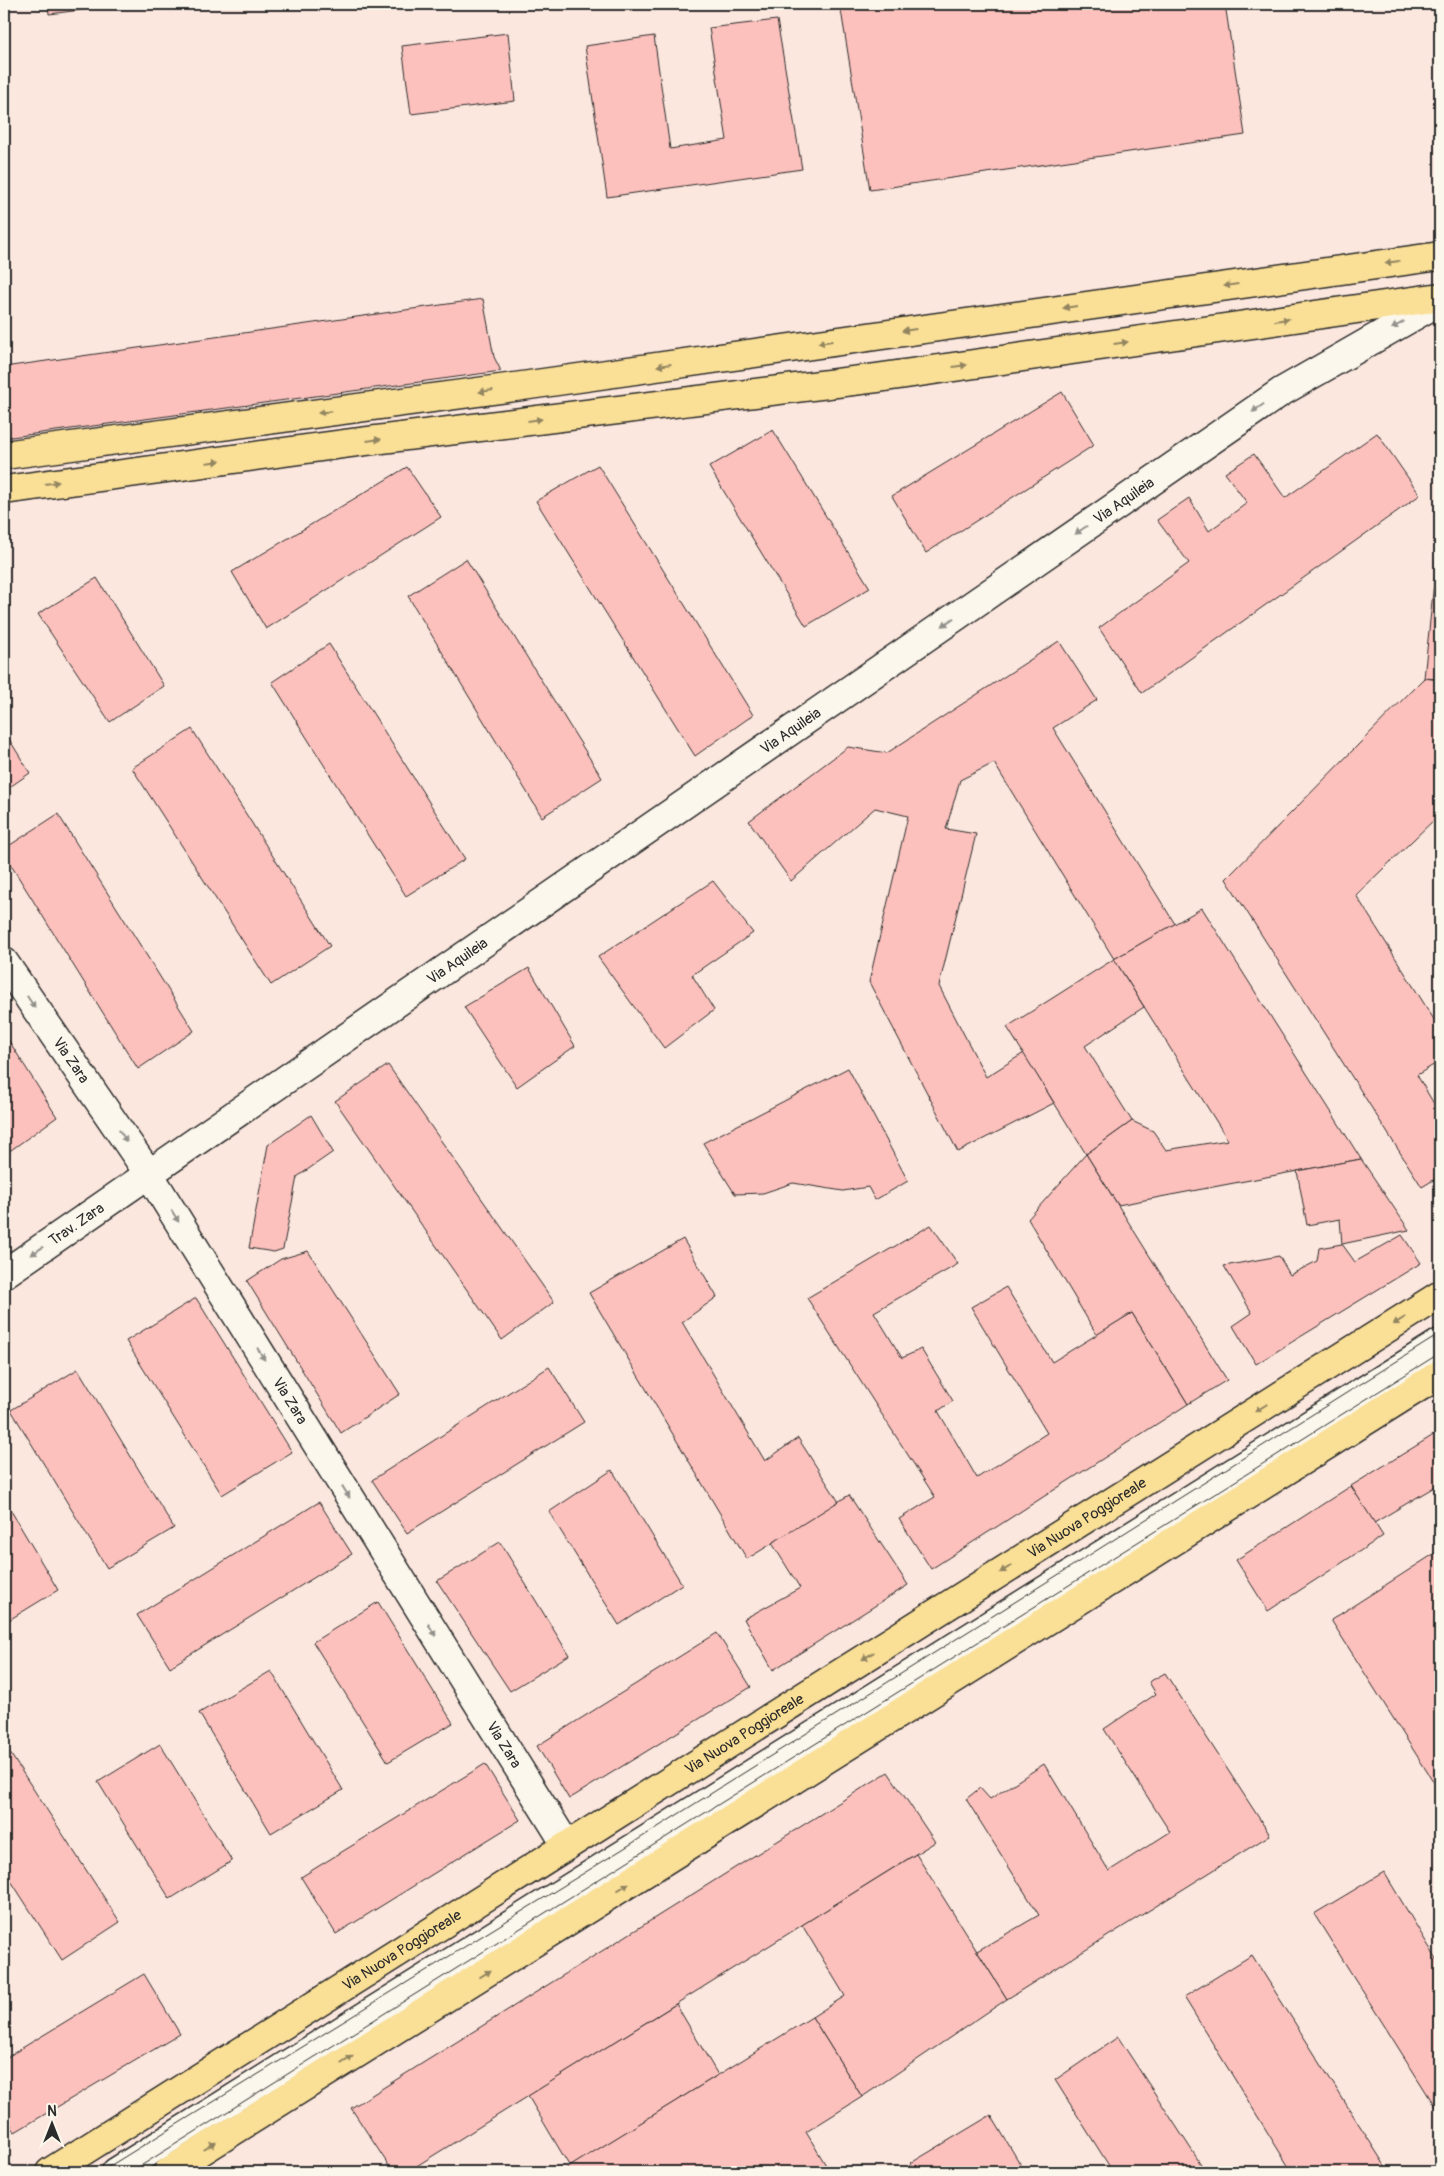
<svg xmlns="http://www.w3.org/2000/svg" width="1444" height="2176" viewBox="0 0 1444 2176" font-family="Pangolin,sans-serif">
	<style>
		.building { fill: #fdc1bd; stroke: #2b2b2b }
		.lines { fill: none; stroke-linecap: round; stroke-linejoin: round }
		.minor-casing { stroke: #2b2b2b; stroke-width: 31 }
		.major-casing { stroke: #2b2b2b; stroke-width: 31 }
		.highway-casing { stroke: #2b2b2b; stroke-width: 31 }
		.minor { stroke: #fbf7ec; stroke-width: 28 }
		.major { stroke: #fadf96; stroke-width: 28 }
		.highway { stroke: #fadf96; stroke-width: 28 }
		.tram { stroke: #2b2b2b; stroke-width: 1 }
		.oneway { fill: #928560 }
		.oneway2 { fill: #93918c }
		.labels { text-anchor: middle; stroke-width: 4; stroke-linejoin: round; paint-order: stroke }
		.street-label { font-size: 15px; fill: #2b2b2b; stroke: #fbf7ec }
	</style>
	<rect width="100%" height="100%" fill="#fce7de"/>
	<filter id="ink" filterUnits="userSpaceOnUse"><feTurbulence type="fractalNoise" baseFrequency=".02" numOctaves="2"/><feDisplacementMap in="SourceGraphic" scale="10" xChannelSelector="R" yChannelSelector="G"/><feConvolveMatrix kernelMatrix="1 2 1 2 8 2 1 2 1" color-interpolation-filters="sRGB"/></filter>
	<g filter="url(#ink)">
		<!-- building -->
		<g class="building">
			<path d="M48,4H129L49,14Z"/>
			<path d="M840,4H1225L1245,135L870,190Z"/>
			<path d="M777,20L802,169L607,197L585,46L654,36L670,149L727,140L709,28Z"/>
			<path d="M508,33L515,101L411,114L402,46Z"/>
			<path d="M483,299L494,357L501,371L4,438V367Z"/>
			<path d="M1062,392L1094,445L926,553L892,496Z"/>
			<path d="M773,430L870,588L806,626L709,467Z"/>
			<path d="M1377,433L1420,495L1142,693L1099,628L1189,563L1157,520L1189,498L1209,531L1247,503L1225,473L1254,454L1285,498Z"/>
			<path d="M598,465L753,715L695,756L536,501Z"/>
			<path d="M407,467L441,517L266,629L232,572Z"/>
			<path d="M1440,525V679L1424,678Z"/>
			<path d="M466,559L602,778L542,817L408,596Z"/>
			<path d="M97,578L164,686L110,722L38,614Z"/>
			<path d="M1059,641L1097,700L1053,728L1175,924L1114,959L994,763L960,780L946,829L976,834L939,986L986,1077L1024,1053L1054,1103L958,1152L869,982L908,816L875,808L791,881L749,821L848,747L887,753Z"/>
			<path d="M329,644L465,859L406,896L272,682Z"/>
			<path d="M1424,678L1440,680V814L1356,895L1440,1029V1061L1417,1075L1440,1114V1176L1422,1187L1226,879Z"/>
			<path d="M192,729L330,946L271,985L132,768Z"/>
			<path d="M4,731L30,773L4,791Z"/>
			<path d="M58,814L194,1031L138,1069L4,854V849Z"/>
			<path d="M713,881L753,933L692,975L714,1010L664,1048L598,957Z"/>
			<path d="M1202,908L1361,1159L1118,1205L1086,1154L1132,1121L1153,1131L1166,1150L1228,1140L1114,959Z"/>
			<path d="M1114,959L1144,1007L1085,1046L1132,1121L1086,1154L1007,1027Z"/>
			<path d="M529,968L575,1046L517,1087L464,1007Z"/>
			<path d="M4,1033L57,1117L4,1155Z"/>
			<path d="M388,1065L554,1302L502,1340L335,1101Z"/>
			<path d="M848,1068L908,1181L875,1200L868,1187L843,1191L793,1183L763,1193L735,1194L703,1143Z"/>
			<path d="M311,1115L333,1152L297,1177L283,1249L274,1252L249,1248L268,1145Z"/>
			<path d="M1086,1154L1227,1380L1188,1404L1132,1313L1097,1335L1028,1219Z"/>
			<path d="M1361,1159L1409,1230L1342,1244L1340,1219L1307,1225L1297,1171Z"/>
			<path d="M931,1225L958,1264L874,1312L902,1358L921,1349L953,1401L938,1411L977,1478L1047,1433L971,1307L1006,1287L1052,1362L1132,1313L1188,1404L931,1569L899,1519L935,1497L807,1298Z"/>
			<path d="M1402,1235L1421,1263L1256,1364L1233,1326L1252,1313L1224,1266L1279,1256L1290,1275L1317,1261L1319,1248L1342,1244L1355,1262Z"/>
			<path d="M683,1239L717,1297L682,1322L765,1461L798,1438L839,1502L747,1559L589,1293Z"/>
			<path d="M308,1251L400,1394L341,1433L247,1281L281,1259Z"/>
			<path d="M196,1298L292,1452L222,1495L126,1341Z"/>
			<path d="M549,1367L584,1422L407,1533L372,1480Z"/>
			<path d="M78,1369L174,1528L107,1568L11,1410Z"/>
			<path d="M1440,1431V1493L1436,1486L1374,1523L1351,1486Z"/>
			<path d="M612,1470L682,1584L619,1625L549,1512Z"/>
			<path d="M1351,1486L1383,1536L1268,1611L1236,1560Z"/>
			<path d="M849,1495L908,1585L773,1670L744,1619L800,1588L772,1543Z"/>
			<path d="M4,1499L58,1590L4,1623Z"/>
			<path d="M319,1502L352,1554L170,1667L137,1615Z"/>
			<path d="M500,1542L569,1655L510,1691L437,1581Z"/>
			<path d="M1440,1550L1439,1649L1440,1792L1331,1620Z"/>
			<path d="M378,1602L453,1723L388,1762L313,1642Z"/>
			<path d="M717,1633L751,1687L569,1799L537,1746Z"/>
			<path d="M271,1671L343,1790L271,1833L199,1713Z"/>
			<path d="M1165,1673L1270,1835L1007,1999L977,1951L1039,1915L966,1799L980,1788L990,1799L1044,1764L1109,1871L1170,1832L1104,1729L1156,1694L1149,1682Z"/>
			<path d="M4,1744L120,1922L62,1960L4,1870Z"/>
			<path d="M160,1744L232,1861L170,1899L98,1782Z"/>
			<path d="M485,1764L520,1820L336,1934L301,1877Z"/>
			<path d="M888,1772L935,1842L407,2172H393L351,2108Z"/>
			<path d="M916,1854L1007,1999L862,2097L812,2017L845,1996L802,1925Z"/>
			<path d="M1384,1872L1440,1965V2114L1314,1914Z"/>
			<path d="M1252,1955L1389,2172H1292L1184,1997Z"/>
			<path d="M144,1974L180,2034L15,2132L4,2113V2059Z"/>
			<path d="M676,2004L718,2075L570,2167L528,2096Z"/>
			<path d="M812,2017L862,2097L806,2132L830,2172H561Z"/>
			<path d="M1118,2037L1206,2172H1113L1055,2080Z"/>
			<path d="M991,2115L1025,2172H917L911,2163Z"/>
		</g>
		<g class="lines">
			<!-- minor casing -->
			<g class="minor-casing">
				<g id="minor">
					<path id="s1" d="M4,962L149,1174L567,1846"/>
					<path id="s2" d="M4,1274L1281,392L1440,301"/>
					<path d="M116,2172L1440,1343"/>
				</g>
			</g>
			<!-- major casing -->
			<g class="major-casing">
				<g id="major">
					<path id="s3" d="M50,2172L1440,1295"/>
					<path d="M168,2172L1440,1374"/>
				</g>
			</g>
			<!-- highway casing -->
			<g class="highway-casing">
				<g id="highway">
					<path d="M4,455L515,387L1440,256"/>
					<path d="M4,490L351,443L877,378L1440,297"/>
				</g>
			</g>
			<!-- minor -->
			<use href="#minor" class="minor"/>
			<!-- major -->
			<use href="#major" class="major"/>
			<!-- highway -->
			<use href="#highway" class="highway"/>
			<!-- tram -->
			<g class="tram">
				<path d="M100,2172L631,1844L1440,1334"/>
				<path d="M131,2172L1440,1353"/>
			</g>
		</g>
		<!-- one-way arrows -->
		<defs><path id="oneway-solid" d="M-6-.8H1V-3.2L6.5 0L1 3.2V.8H-6Z" transform="scale(1.25)"/></defs>
		<g class="oneway">
			<use href="#oneway-solid" transform="translate(1392 262) rotate(172)"/>
			<use href="#oneway-solid" transform="translate(1231 285) rotate(172)"/>
			<use href="#oneway-solid" transform="translate(1070 307) rotate(172)"/>
			<use href="#oneway-solid" transform="translate(1282 320) rotate(-8)"/>
			<use href="#oneway-solid" transform="translate(909 330) rotate(172)"/>
			<use href="#oneway-solid" transform="translate(825 342) rotate(172)"/>
			<use href="#oneway-solid" transform="translate(1121 343) rotate(-8)"/>
			<use href="#oneway-solid" transform="translate(664 365) rotate(172)"/>
			<use href="#oneway-solid" transform="translate(960 366) rotate(-8)"/>
			<use href="#oneway-solid" transform="translate(486 391) rotate(172)"/>
			<use href="#oneway-solid" transform="translate(325 412) rotate(172)"/>
			<use href="#oneway-solid" transform="translate(535 420) rotate(-7)"/>
			<use href="#oneway-solid" transform="translate(374 440) rotate(-7)"/>
			<use href="#oneway-solid" transform="translate(213 462) rotate(-8)"/>
			<use href="#oneway-solid" transform="translate(52 483) rotate(-8)"/>
			<use href="#oneway-solid" transform="translate(1399 1321) rotate(148)"/>
			<use href="#oneway-solid" transform="translate(1261 1408) rotate(148)"/>
			<use href="#oneway-solid" transform="translate(1006 1569) rotate(148)"/>
			<use href="#oneway-solid" transform="translate(868 1656) rotate(148)"/>
			<use href="#oneway-solid" transform="translate(623 1887) rotate(-32)"/>
			<use href="#oneway-solid" transform="translate(485 1974) rotate(-32)"/>
			<use href="#oneway-solid" transform="translate(347 2060) rotate(-32)"/>
			<use href="#oneway-solid" transform="translate(210 2146) rotate(-32)"/>
		</g>
		<g class="oneway2">
			<use href="#oneway-solid" transform="translate(1398 325) rotate(150)"/>
			<use href="#oneway-solid" transform="translate(1258 408) rotate(145)"/>
			<use href="#oneway-solid" transform="translate(1081 530) rotate(145)"/>
			<use href="#oneway-solid" transform="translate(948 622) rotate(145)"/>
			<use href="#oneway-solid" transform="translate(31 1002) rotate(56)"/>
			<use href="#oneway-solid" transform="translate(123 1136) rotate(56)"/>
			<use href="#oneway-solid" transform="translate(175 1216) rotate(58)"/>
			<use href="#oneway-solid" transform="translate(37 1251) rotate(146)"/>
			<use href="#oneway-solid" transform="translate(261 1354) rotate(58)"/>
			<use href="#oneway-solid" transform="translate(346 1492) rotate(58)"/>
			<use href="#oneway-solid" transform="translate(432 1630) rotate(58)"/>
		</g>
	</g>
	<g class="labels">
		<!-- street labels -->
		<g class="street-label">
			<text dy="5" stroke="none"><textPath href="#s2" startOffset="1361">Via Aquileia</textPath></text>
			<text dy="5" stroke="none"><textPath href="#s2" startOffset="956">Via Aquileia</textPath></text>
			<text dy="5" stroke="none"><textPath href="#s2" startOffset="551">Via Aquileia</textPath></text>
			<text dy="5" stroke="none"><textPath href="#s1" startOffset="119">Via Zara</textPath></text>
			<text dy="5" stroke="none"><textPath href="#s2" startOffset="88">Trav. Zara</textPath></text>
			<text dy="5" stroke="none"><textPath href="#s1" startOffset="524">Via Zara</textPath></text>
			<text dy="5" stroke="none"><textPath href="#s3" startOffset="1226">Via Nuova Poggioreale</textPath></text>
			<text dy="5" stroke="none"><textPath href="#s3" startOffset="821">Via Nuova Poggioreale</textPath></text>
			<text dy="5" stroke="none"><textPath href="#s1" startOffset="929">Via Zara</textPath></text>
			<text dy="5" stroke="none"><textPath href="#s3" startOffset="416">Via Nuova Poggioreale</textPath></text>
		</g>
	</g>
	<!-- margin -->
	<rect width="1444" height="2176" fill="none" stroke="#fbf7ec" stroke-width="20"/>
	<rect x="10" y="10" width="1424" height="2156" fill="none" stroke="#2b2b2b" stroke-width="2" filter="url(#ink)"/>
	<!-- north arrow -->
	<g transform="translate(52 2124)" stroke="#fbf7ec" stroke-width="4" paint-order="stroke">
	<path d="M0-4L9 19L0 12L-9 19Z" fill="#2b2b2b"/>
	<text y="-8" font-size="14" font-weight="bold" text-anchor="middle" fill="#2b2b2b">N</text>
	</g>
</svg>
